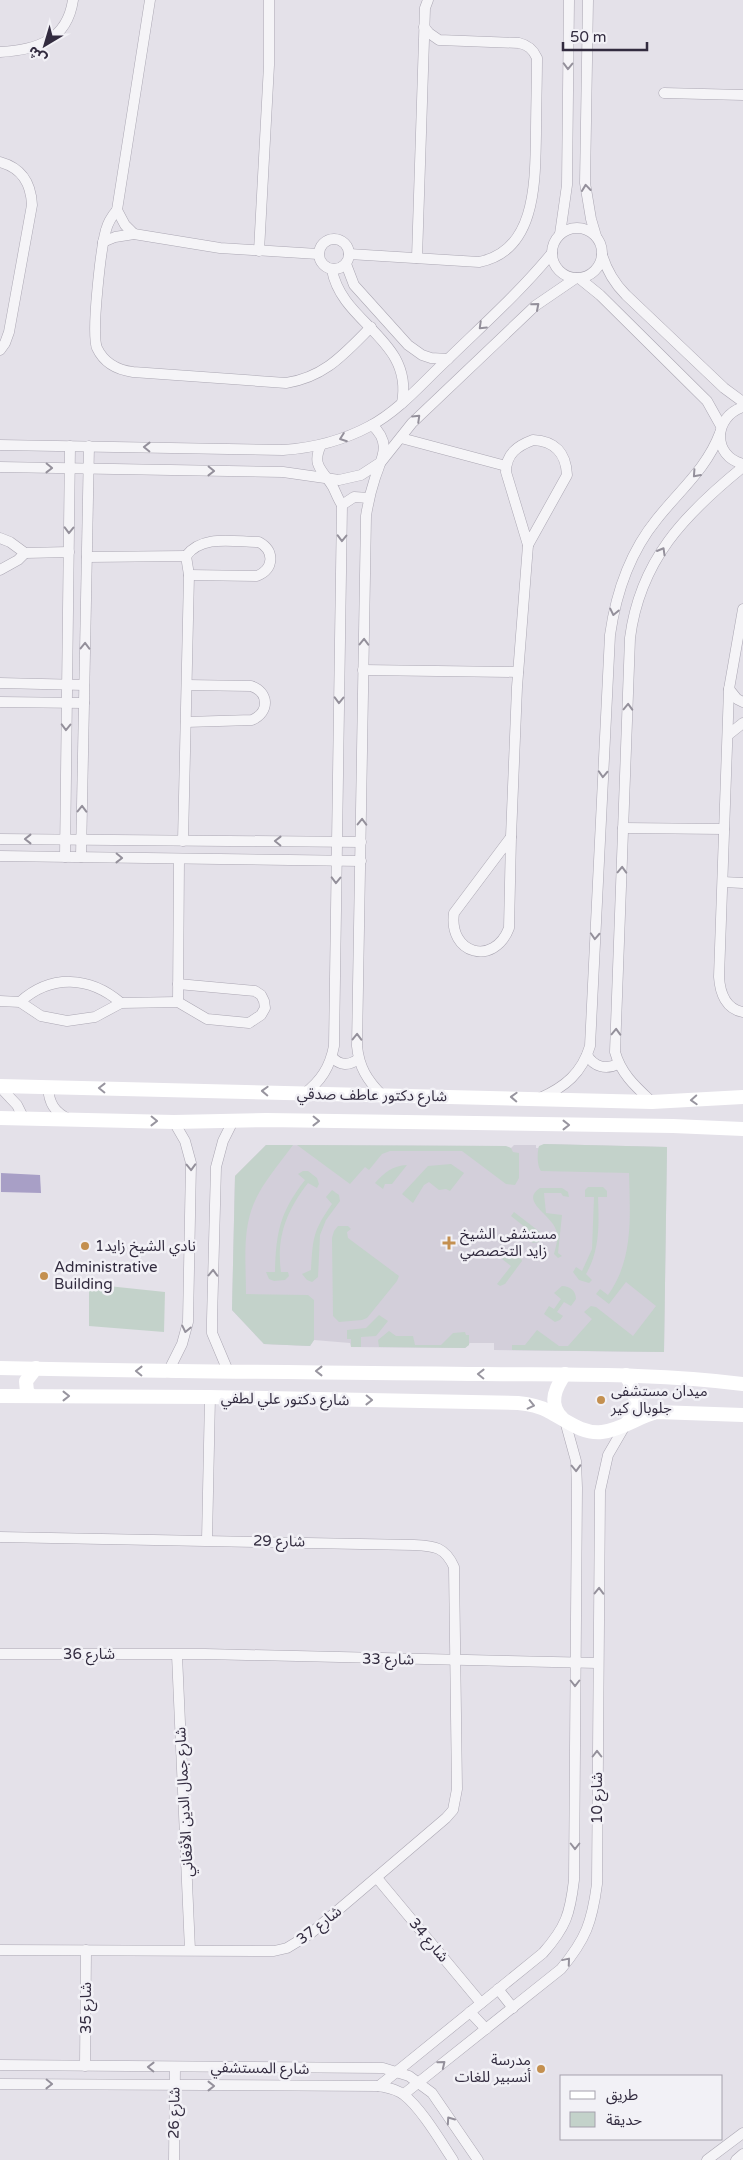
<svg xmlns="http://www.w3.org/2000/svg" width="743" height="2160" viewBox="0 0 743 2160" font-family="'Varela Round','Noto Sans Arabic',sans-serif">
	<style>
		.built { fill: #d3cfda }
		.green { fill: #c3d2ca }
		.water { fill: #a89fc6 }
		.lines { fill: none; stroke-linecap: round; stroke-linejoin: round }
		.street-casing { stroke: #aba7b3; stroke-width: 11 }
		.street { stroke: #f5f4f7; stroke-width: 10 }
		.secondary { stroke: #fff; stroke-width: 14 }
		.oneway { stroke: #94909b }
		.oneway2 { stroke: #98959f }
		.poi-dot { fill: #c49050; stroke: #f2f1f6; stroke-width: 2 }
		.labels { text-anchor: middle; stroke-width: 5; stroke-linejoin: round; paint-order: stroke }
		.street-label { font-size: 15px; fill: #322b3f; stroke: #f2f1f6 }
		.poi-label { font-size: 15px; fill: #322b3f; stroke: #f2f1f6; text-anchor: start }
	</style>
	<rect width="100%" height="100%" fill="#e4e1e9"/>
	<!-- built -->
	<path class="built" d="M544,1144L667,1147L664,1352L494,1350V1343H470L465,1348L351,1347L350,1343L314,1340L310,1346L264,1344L232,1310L235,1176L266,1145L503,1146L511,1148L514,1145H536V1148H538Z"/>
	<!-- green -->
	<g class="green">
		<path d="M544,1144L667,1147L664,1352L512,1350V1345H525L537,1330L559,1346H568L592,1319L584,1312L591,1306L596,1307L633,1336L656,1306L626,1282L609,1304L596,1294L600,1289L608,1295C634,1259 630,1215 629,1173L541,1171C537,1166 537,1153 539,1146Z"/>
		<path d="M266,1145H293C280,1163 263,1182 254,1203C242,1231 246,1264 246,1294L308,1295L314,1300V1340L310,1346L264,1344L232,1310L235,1176Z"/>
		<path d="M297,1145L506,1146L511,1148L513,1152L519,1153V1178L515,1185L506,1184L462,1151H390L382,1154L369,1170L365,1167L350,1184Z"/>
		<path d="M451,1164L464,1173L450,1191L446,1189L439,1190L429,1182L424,1185L413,1203L402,1194L428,1166Z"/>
		<path d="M407,1165L392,1184H385L383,1189L375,1183C385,1172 392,1166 407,1165Z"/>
		<path d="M303,1171H308L317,1178L319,1184L317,1188L308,1183C287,1210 276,1237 281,1272H288L289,1276L285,1280L274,1281L269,1279L266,1272H275C276,1232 280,1212 305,1180L298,1174Z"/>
		<path d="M588,1187H603L607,1191V1197H598C599,1224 600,1250 586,1274L592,1280L589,1283L579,1280L573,1272L576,1267L582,1271L592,1249L594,1197H585V1190Z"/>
		<path d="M540,1188H562L568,1192L569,1197L563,1196L561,1193H544L546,1213L562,1215L558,1253L562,1256L558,1258L554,1254C556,1246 559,1238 556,1230C552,1215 519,1201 540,1188Z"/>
		<path d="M332,1190L339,1195L340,1201L326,1220L320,1235L318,1277L312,1282L307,1280L302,1274L311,1270C313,1237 313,1231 332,1204L326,1197Z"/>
		<path d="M514,1212L540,1232L541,1235L539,1242L533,1243L521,1235L526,1228L511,1216Z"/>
		<path d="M338,1226H348L351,1229L347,1232L348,1238L399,1276L397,1281L367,1318L362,1320L339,1322L333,1316L332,1238L334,1231Z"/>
		<path d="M510,1248L520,1255L522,1261L505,1284L500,1286L497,1284L511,1266L502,1259Z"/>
		<path d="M89,1284L165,1292L164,1332L89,1326Z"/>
		<path d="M562,1286C570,1286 576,1291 576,1299L571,1306L564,1302L557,1312L563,1316L560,1320L555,1322L544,1314L549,1306L554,1309L561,1299L554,1293Z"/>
		<path d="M379,1315L388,1321L376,1336L361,1337V1347H351V1339H347V1330L366,1328Z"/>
		<path d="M389,1331L396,1336H413L415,1345H441L453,1333L465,1332L466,1335H469V1345L465,1348L379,1347L378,1340Z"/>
	</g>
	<!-- water -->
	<path class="water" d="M1,1173L40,1175L41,1193L1,1192Z"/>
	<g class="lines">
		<!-- street casing -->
		<g class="street-casing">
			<g id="street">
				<path d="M150,0L117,210C112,216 108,222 106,230C101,247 91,333 97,348C104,363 118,370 133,372L286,383C325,377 344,354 371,327"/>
				<path d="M588,0L585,183L591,219L596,236"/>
				<path d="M0,52C36,50 67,41 73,0"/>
				<path d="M664,93L743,95"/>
				<path d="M0,162C22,168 31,183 32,205L9,332L5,343L0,350"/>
				<path d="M117,210L125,225L134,234"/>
				<circle cx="577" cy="253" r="25"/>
				<path d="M560,234L567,185L569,0"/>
				<circle cx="334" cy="254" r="15"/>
				<path d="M103,242L115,237L134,234L220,248L318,254"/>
				<path d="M259,251L269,65V0"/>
				<path d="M349,254L479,262C537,251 535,180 536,134C536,109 537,83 537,58C533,49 528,45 519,43L439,40L429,33L424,27"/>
				<path d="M602,255C607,271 614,283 626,295L724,388L743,402"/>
				<path d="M417,258L425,8L428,0"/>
				<path d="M346,264L354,285L408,345L422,355L431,358L448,359"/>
				<path d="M332,270C342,324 414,339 402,403"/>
				<path d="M579,278L600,295L707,401L721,426"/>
				<path d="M743,407C713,417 712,456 743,464"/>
				<path d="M372,425C392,443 382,457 375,478C371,490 368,503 366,516L357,1046C359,1067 367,1080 382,1095"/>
				<path d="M401,438L506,466"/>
				<path d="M533,440C555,441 566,453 567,475L528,545L506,472C506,454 517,446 533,440Z"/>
				<path d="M0,445L283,450C314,448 342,441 370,426C400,410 423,382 448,359C483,325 520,292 552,253"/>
				<path d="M0,467L283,472L339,480L361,475L381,462L412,423L535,306L576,278"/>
				<path d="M342,505L354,497L369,498"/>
				<path d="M0,538L10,542L25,553L69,552"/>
				<path d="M186,556C202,534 234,542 259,542C275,551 274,569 257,576L189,575"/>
				<path d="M87,557L186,556L189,575L183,841"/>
				<path d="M0,570L18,560L25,553"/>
				<path d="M743,609L729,689L719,977C720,993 726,1009 743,1012"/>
				<path d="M363,670L518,672"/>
				<path d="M0,683L84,685"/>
				<path d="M729,689L737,699L743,702"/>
				<path d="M0,702L84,703"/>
				<path d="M186,722L252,720C270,712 269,692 251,686L187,685"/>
				<path d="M728,735L743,723"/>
				<path d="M623,828L724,829"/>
				<path d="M511,837L517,687L528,545"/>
				<path d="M511,837L509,928C494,967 448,954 454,913Z"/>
				<path d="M0,839L361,842"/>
				<path d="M0,856L361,861"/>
				<path d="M65,857L70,446"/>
				<path d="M81,857L89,446"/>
				<path d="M723,882L743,883"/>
				<path d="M0,1001L20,1002L41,1016L67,1021L95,1017L121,1003L178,1002L207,1019L249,1023L261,1015L265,1008L264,1001L261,995L255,991L178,984"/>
				<path d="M20,1002C51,974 90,976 121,1003"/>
				<path d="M178,1002L179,859"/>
				<path d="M587,1055C594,1067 606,1070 618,1064"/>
				<path d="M332,1057C340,1066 349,1066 358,1059"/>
				<path d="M0,1087L17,1105L24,1119"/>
				<path d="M48,1087C49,1103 54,1112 69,1119"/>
				<path d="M304,1094C321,1081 330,1067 334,1046L342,505C338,499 336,493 333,487C323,470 311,466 321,445"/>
				<path d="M540,1098C565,1087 582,1073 590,1046L610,635C616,593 630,552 657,519C680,490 707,468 720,433"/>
				<path d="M652,1102C636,1087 621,1074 615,1052L630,638C640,560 685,514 743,467"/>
				<path d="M228,1371L212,1333V1320L216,1167L223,1141L233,1121"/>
				<path d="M168,1372L182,1344L188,1322L191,1163L185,1141L174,1122"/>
				<path d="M0,1537L414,1545C435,1546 445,1547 454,1567L457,1789L453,1810L446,1818L310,1934L287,1948L274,1951L0,1950"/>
				<path d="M207,1540L210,1397"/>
				<path d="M0,1654H205L598,1663"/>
				<path d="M177,1655L190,1950"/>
				<path d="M377,1878L481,2003"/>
				<path d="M498,1989L513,2008"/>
				<path d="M470,2012L486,2029"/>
				<path d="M0,2065L383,2068L409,2076L432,2093L478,2160"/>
				<path d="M85,2066L86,1950"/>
				<path d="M0,2084L379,2086C388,2088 397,2089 404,2095C421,2108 441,2142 453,2160"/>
				<path d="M379,2086L543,1953C566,1927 570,1914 574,1880L577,1488L576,1461L565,1421"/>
				<path d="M404,2094L561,1969C586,1939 592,1922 597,1884L600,1491L608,1455L626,1424"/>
				<path d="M174,2160L175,2067"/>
				<path d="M707,2160L743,2133"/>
				<path d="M736,2160L743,2154"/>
			</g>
		</g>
		<!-- street -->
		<use href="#street" class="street"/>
		<!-- secondary -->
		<g class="secondary">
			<path d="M0,1086L652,1102L743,1097"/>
			<path d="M0,1118L174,1122L266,1120L673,1126L743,1129"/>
			<path d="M0,1368C161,1372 322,1372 483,1374C570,1375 657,1373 743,1384"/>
			<path d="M626,1375C636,1393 641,1406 627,1423"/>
			<path d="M0,1396L210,1397L518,1403C529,1404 539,1406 548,1411C566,1420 581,1434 602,1432C622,1430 639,1416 657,1412L743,1415"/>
			<path d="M32,1396L27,1392L26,1381L36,1368"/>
			<path d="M562,1418C548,1404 555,1388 565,1374"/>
		</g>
	</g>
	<!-- one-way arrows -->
	<defs><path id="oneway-chevron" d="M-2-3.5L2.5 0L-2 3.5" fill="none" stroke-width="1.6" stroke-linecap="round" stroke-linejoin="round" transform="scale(1.25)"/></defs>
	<g class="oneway">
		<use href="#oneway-chevron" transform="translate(568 66) rotate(91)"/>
		<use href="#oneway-chevron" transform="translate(586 188) rotate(-96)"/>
		<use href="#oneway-chevron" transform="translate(536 306) rotate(-41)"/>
		<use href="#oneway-chevron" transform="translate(482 326) rotate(136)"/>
		<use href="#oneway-chevron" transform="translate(417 418) rotate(-44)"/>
		<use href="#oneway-chevron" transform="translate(343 438) rotate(160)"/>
		<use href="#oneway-chevron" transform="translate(147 447) rotate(-179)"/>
		<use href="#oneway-chevron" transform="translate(49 468) rotate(1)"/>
		<use href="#oneway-chevron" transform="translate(211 471) rotate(1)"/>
		<use href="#oneway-chevron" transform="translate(696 474) rotate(132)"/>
		<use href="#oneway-chevron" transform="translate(69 530) rotate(91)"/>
		<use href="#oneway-chevron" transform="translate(342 538) rotate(91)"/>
		<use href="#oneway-chevron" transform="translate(662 551) rotate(-60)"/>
		<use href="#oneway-chevron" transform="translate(614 612) rotate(102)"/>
		<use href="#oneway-chevron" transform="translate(364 642) rotate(-89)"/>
		<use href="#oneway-chevron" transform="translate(85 646) rotate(-89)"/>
		<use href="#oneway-chevron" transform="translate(339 700) rotate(91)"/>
		<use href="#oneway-chevron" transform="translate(628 707) rotate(-88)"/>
		<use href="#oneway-chevron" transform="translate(66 727) rotate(91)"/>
		<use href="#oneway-chevron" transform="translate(603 774) rotate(93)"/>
		<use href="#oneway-chevron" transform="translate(82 809) rotate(-89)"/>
		<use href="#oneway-chevron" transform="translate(362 822) rotate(-89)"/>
		<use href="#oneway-chevron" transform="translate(28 839) rotate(-180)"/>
		<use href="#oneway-chevron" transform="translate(278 841) rotate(-179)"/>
		<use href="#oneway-chevron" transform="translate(119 858) rotate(1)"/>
		<use href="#oneway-chevron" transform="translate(622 870) rotate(-88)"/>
		<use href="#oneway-chevron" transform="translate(336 880) rotate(91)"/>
		<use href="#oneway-chevron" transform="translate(595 936) rotate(93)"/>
		<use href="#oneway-chevron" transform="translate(616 1032) rotate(-88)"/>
		<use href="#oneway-chevron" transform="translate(357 1037) rotate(-89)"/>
		<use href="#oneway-chevron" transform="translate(191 1167) rotate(88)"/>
		<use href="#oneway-chevron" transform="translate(213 1273) rotate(-88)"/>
		<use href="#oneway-chevron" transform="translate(186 1329) rotate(102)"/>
		<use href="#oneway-chevron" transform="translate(576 1468) rotate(88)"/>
		<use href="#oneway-chevron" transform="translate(599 1591) rotate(-89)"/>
		<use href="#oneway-chevron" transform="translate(575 1683) rotate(90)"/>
		<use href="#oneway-chevron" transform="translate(597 1754) rotate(-90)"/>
		<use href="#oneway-chevron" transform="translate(575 1846) rotate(90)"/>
		<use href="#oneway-chevron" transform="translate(567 1961) rotate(-50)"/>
		<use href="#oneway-chevron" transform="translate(442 2064) rotate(-39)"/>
		<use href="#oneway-chevron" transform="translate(151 2067) rotate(-179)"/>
		<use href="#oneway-chevron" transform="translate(49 2084) rotate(1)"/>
		<use href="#oneway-chevron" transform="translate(211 2086)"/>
		<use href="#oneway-chevron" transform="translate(450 2120) rotate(-125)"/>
	</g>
	<g class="oneway2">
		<use href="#oneway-chevron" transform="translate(102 1088) rotate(-179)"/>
		<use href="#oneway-chevron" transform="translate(265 1091) rotate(-178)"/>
		<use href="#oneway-chevron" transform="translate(514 1097) rotate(-178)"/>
		<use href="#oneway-chevron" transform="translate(694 1100) rotate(177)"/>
		<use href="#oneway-chevron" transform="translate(154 1121) rotate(1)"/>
		<use href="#oneway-chevron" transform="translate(316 1121) rotate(1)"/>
		<use href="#oneway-chevron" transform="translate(566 1125)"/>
		<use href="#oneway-chevron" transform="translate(139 1371) rotate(-179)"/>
		<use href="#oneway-chevron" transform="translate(319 1371) rotate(-180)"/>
		<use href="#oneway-chevron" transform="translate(481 1374) rotate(-179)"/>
		<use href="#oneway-chevron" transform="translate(66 1396)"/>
		<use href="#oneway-chevron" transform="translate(369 1400) rotate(1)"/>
		<use href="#oneway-chevron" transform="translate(531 1405) rotate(13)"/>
	</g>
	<!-- markers -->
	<g class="poi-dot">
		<path d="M446.5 1235.5h5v5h5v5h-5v5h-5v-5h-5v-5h5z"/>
		<circle cx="85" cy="1246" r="5"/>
		<circle cx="44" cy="1276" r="5"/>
		<circle cx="601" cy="1400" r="5"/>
		<circle cx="541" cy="2069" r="5"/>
	</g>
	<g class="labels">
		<!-- street labels -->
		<g class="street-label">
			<text transform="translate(372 1095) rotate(1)" y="5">شارع دكتور عاطف صدقي</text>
			<text transform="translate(285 1399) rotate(1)" y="5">شارع دكتور علي لطفي</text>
			<text transform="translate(279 1541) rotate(1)" y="5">شارع 29</text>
			<text x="89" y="1659">شارع 36</text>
			<text transform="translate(388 1659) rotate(1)" y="5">شارع 33</text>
			<text transform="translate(597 1798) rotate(-90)" y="5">شارع 10</text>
			<text transform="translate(184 1802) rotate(-93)" y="5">شارع جمال الدين الأفغاني</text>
			<text transform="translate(319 1925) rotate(-38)" y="5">شارع 37</text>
			<text transform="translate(429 1940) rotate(50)" y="5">شارع 34</text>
			<text transform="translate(86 2008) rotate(-90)" y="5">شارع 35</text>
			<text transform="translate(260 2068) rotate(1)" y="5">شارع المستشفي</text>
			<text transform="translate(174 2113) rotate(-89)" y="5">شارع 26</text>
		</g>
		<!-- poi labels -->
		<g class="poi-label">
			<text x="460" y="1239">مستشفى الشيخ<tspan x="460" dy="17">زايد التخصصي</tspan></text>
			<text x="95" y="1251">نادي الشيخ زايد1</text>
			<text x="54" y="1272">Administrative<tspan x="54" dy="17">Building</tspan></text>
			<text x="611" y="1396">ميدان مستشفى<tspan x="611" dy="17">جلوبال كير</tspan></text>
			<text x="531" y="2065" text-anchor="end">مدرسة<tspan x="531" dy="17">أنسبير للغات</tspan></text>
		</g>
	</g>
	<!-- legend -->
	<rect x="560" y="2075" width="162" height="65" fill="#f2f1f6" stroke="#a5a2ad"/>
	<rect x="570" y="2091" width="25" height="8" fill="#ffffff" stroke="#a5a2ad"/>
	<text x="606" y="2100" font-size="15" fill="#322b3f">طريق</text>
	<rect x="570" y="2112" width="25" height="15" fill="#c3d2ca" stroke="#a5a2ad"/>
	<text x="606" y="2125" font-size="15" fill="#322b3f">حديقة</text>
	<!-- north arrow -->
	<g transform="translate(45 45) rotate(218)" stroke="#f2f1f6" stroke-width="4" paint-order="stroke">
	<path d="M0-4L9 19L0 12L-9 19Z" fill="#322b3f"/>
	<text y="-8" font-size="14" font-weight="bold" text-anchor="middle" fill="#322b3f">ش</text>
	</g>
	<!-- scale -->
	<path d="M563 42v8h84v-8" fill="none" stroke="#322b3f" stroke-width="2.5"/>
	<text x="570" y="42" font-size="15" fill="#322b3f" stroke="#f2f1f6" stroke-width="4" paint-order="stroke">50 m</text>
</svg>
